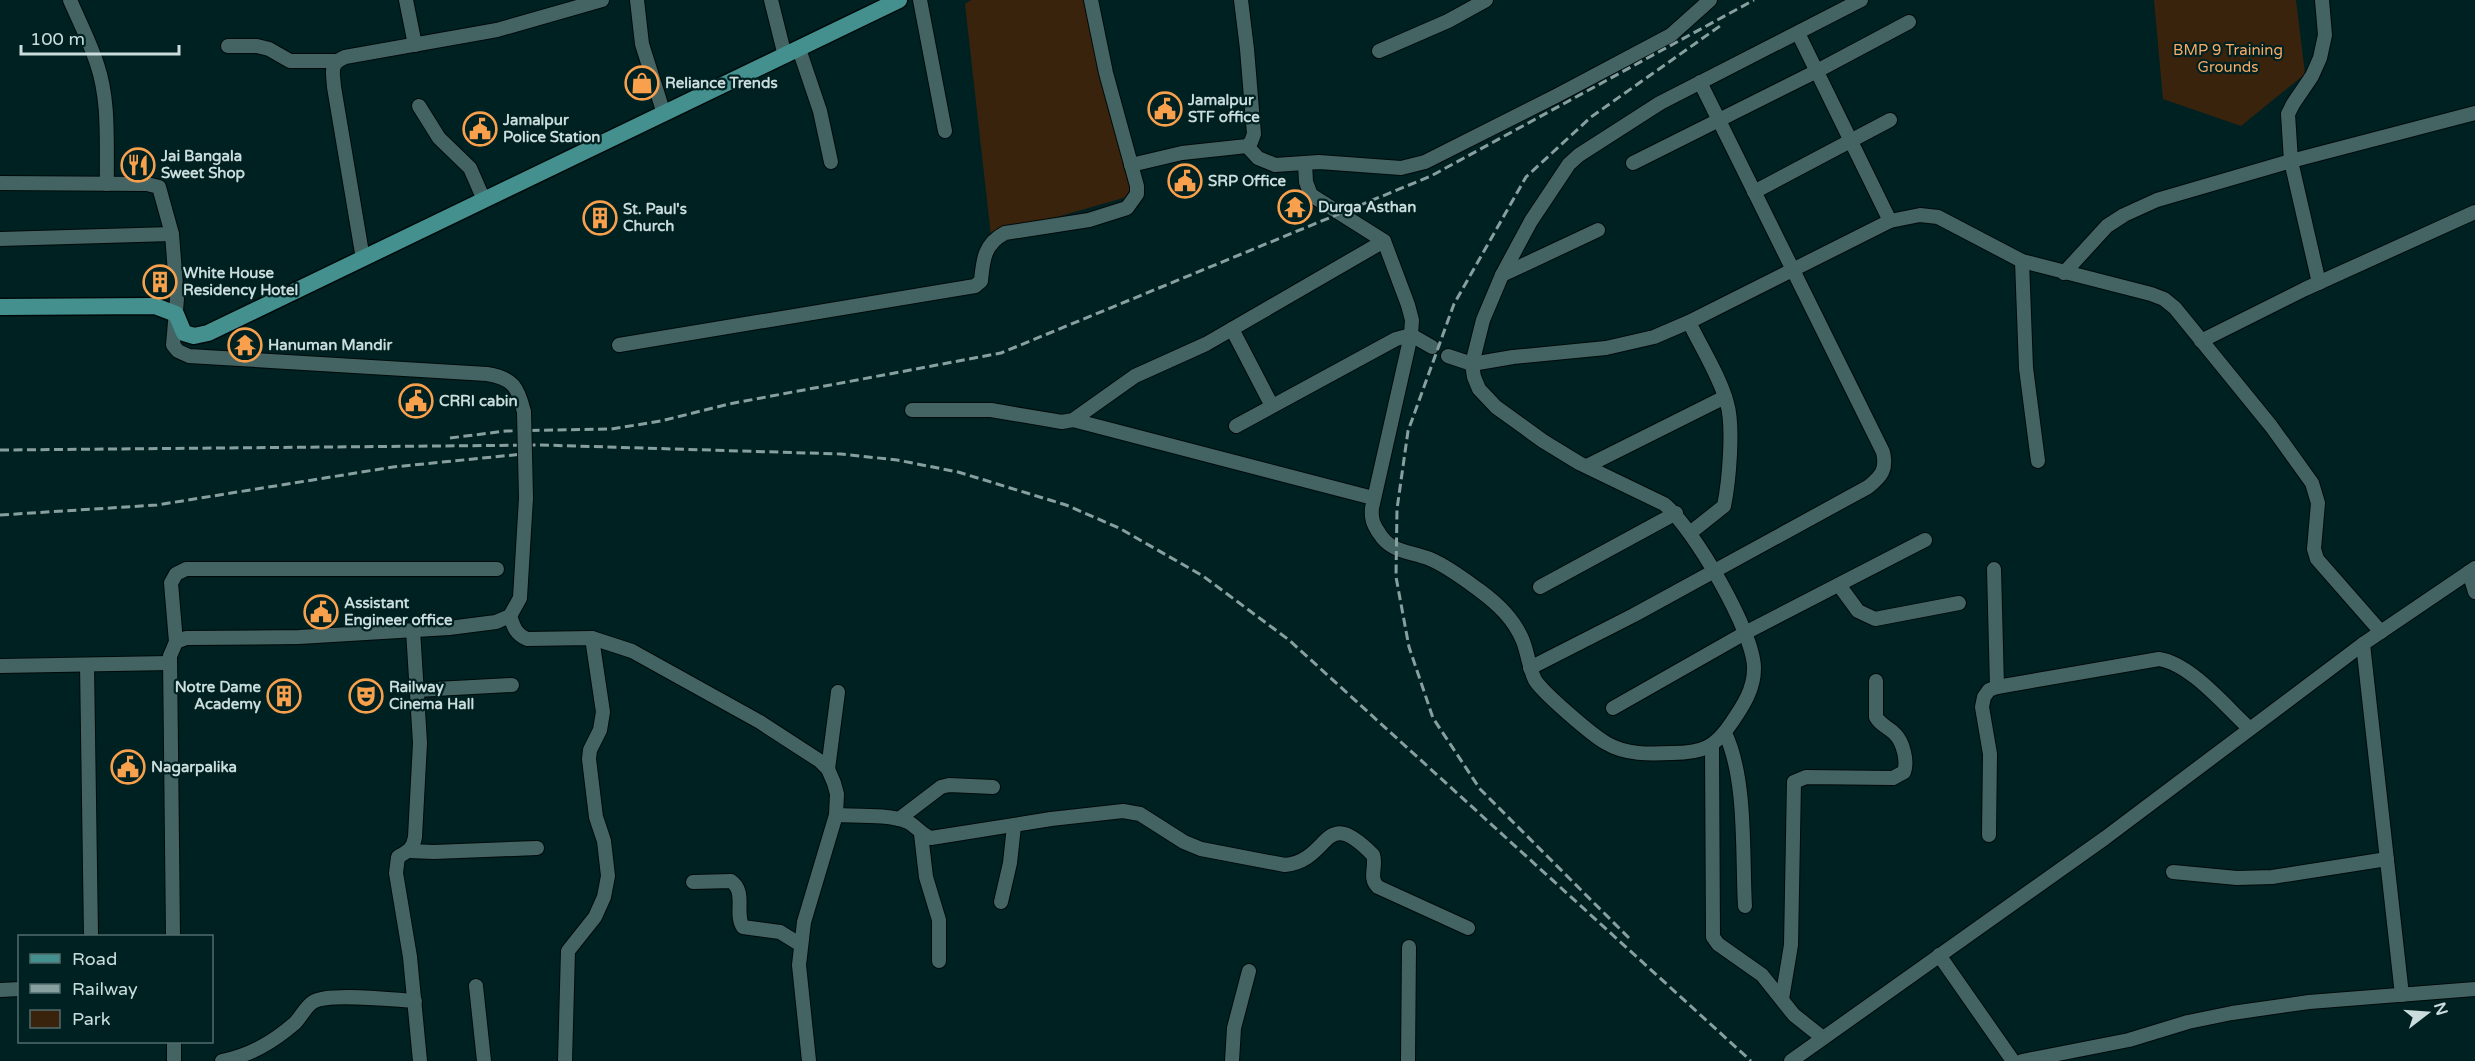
<svg xmlns="http://www.w3.org/2000/svg" width="2475" height="1061" viewBox="0 0 2475 1061" font-family="'Varela Round',sans-serif">
	<style>
		.green { fill: #3a230d }
		.lines { fill: none; stroke-linecap: round; stroke-linejoin: round }
		.minor-casing { stroke: #000a0a; stroke-width: 16 }
		.major-casing { stroke: #000a0a; stroke-width: 19 }
		.minor { stroke: #436463; stroke-width: 14 }
		.major { stroke: #43908f; stroke-width: 16 }
		.rail { stroke: #889f9f; stroke-width: 3; stroke-dasharray: 9 4.5; stroke-linecap: butt }
		.minor-bridge-casing { stroke: #000a0a; stroke-width: 16; stroke-linecap: butt }
		.minor-bridge { stroke: #436463; stroke-width: 14 }
		.labels { text-anchor: middle; stroke-width: 4.5; stroke-linejoin: round; paint-order: stroke }
		.park-label { font-size: 15px; fill: #faab66; stroke: #002121 }
		.poi-label { font-size: 15px; font-weight: bold; fill: #cadcdc; stroke: #002121; text-anchor: start }
	</style>
	<rect width="100%" height="100%" fill="#002121"/>
	<!-- green -->
	<g class="green">
		<path d="M971,0H1093L1137,194L991,236L965,4Z"/>
		<path d="M2154,0H2296L2305,74L2241,126L2163,99Z"/>
	</g>
	<g class="lines">
		<!-- minor casing -->
		<g class="minor-casing">
			<g id="minor">
				<path d="M70,0C79,21 90,42 97,64C110,102 106,145 107,184"/>
				<path d="M406,0L415,45"/>
				<path d="M637,0L642,44L664,114"/>
				<path d="M771,0L785,56"/>
				<path d="M920,0L945,131"/>
				<path d="M1798,33L1890,221"/>
				<path d="M228,46H257L269,49L290,61H336"/>
				<path d="M799,49L820,111L831,162"/>
				<path d="M1379,51L1448,21L1486,0"/>
				<path d="M419,106L439,138L470,168L484,200"/>
				<path d="M1247,146L1258,158L1275,165L1319,162L1401,168L1425,162L1556,96L1671,35L1710,0"/>
				<path d="M1305,163L1306,182L1311,195L1384,241L1408,305L1412,320L1411,335L1372,508C1371,519 1373,524 1379,533C1391,553 1410,551 1430,559C1447,566 1464,579 1479,590C1498,604 1514,619 1523,641C1528,654 1529,668 1535,680C1543,693 1592,735 1606,743C1626,755 1650,754 1672,753C1702,753 1715,748 1732,722C1743,706 1754,689 1754,669C1755,633 1692,526 1664,504L1579,463L1543,441L1496,407L1479,389L1474,377L1472,364L1483,320L1502,275L1531,221L1569,164L1579,155L1660,103L1861,0"/>
				<path d="M1633,163L1817,71L1909,22"/>
				<path d="M1131,165L1182,153L1247,146L1251,142L1254,134L1247,49L1241,0"/>
				<path d="M0,183L147,184L159,187L172,234L177,299L173,345L178,351L189,356L487,374C513,378 518,387 524,412"/>
				<path d="M1754,192L1890,120"/>
				<path d="M0,239L172,234"/>
				<path d="M363,259L334,87C333,71 329,64 345,57L497,30L602,0"/>
				<path d="M2022,261L2026,368L2038,461"/>
				<path d="M2064,273L2107,226L2124,215L2157,200L2291,161L2475,113"/>
				<path d="M1502,275L1598,230"/>
				<path d="M2319,283L2291,161L2288,114L2293,104L2312,76L2320,58L2325,35L2322,0"/>
				<path d="M1689,322C1701,347 1720,377 1727,403C1734,426 1729,482 1724,506L1690,533"/>
				<path d="M1232,329L1272,406"/>
				<path d="M2201,341L2305,289L2475,212"/>
				<path d="M619,345L975,286L981,281C983,260 984,244 1005,233L1089,220L1127,208L1137,194V186L1106,73L1091,0"/>
				<path d="M1448,356L1472,364L1513,357L1606,348L1654,337L1689,322L1890,221L1920,215L1938,217L2022,261L2151,294L2164,299L2175,308L2271,426L2312,483L2318,503L2314,549L2317,559L2381,632"/>
				<path d="M912,410H991L1062,422L1073,420L1135,376L1206,344L1384,241"/>
				<path d="M1073,420L1373,498"/>
				<path d="M1236,426L1396,339L1411,335L1432,347"/>
				<path d="M1587,466L1725,397"/>
				<path d="M1994,569L1997,687"/>
				<path d="M2469,572L2475,592"/>
				<path d="M1839,585L1858,611L1875,619L1959,603"/>
				<path d="M1540,587L1676,513"/>
				<path d="M510,616C514,628 516,634 527,639L592,638L632,651L760,722L820,761L828,769L834,783L837,794L836,815L804,922L799,965L809,1061"/>
				<path d="M413,630L420,743L415,837C413,849 408,851 398,857L396,873L410,957L420,1061"/>
				<path d="M176,642L171,583L176,574L186,569H497"/>
				<path d="M2363,644L2402,995"/>
				<path d="M87,665L91,936"/>
				<path d="M0,666L170,663"/>
				<path d="M1530,668L1634,615L1868,487C1882,476 1887,469 1883,452L1700,82"/>
				<path d="M417,690L512,685"/>
				<path d="M1613,708L1745,633L1925,540"/>
				<path d="M1725,733C1747,779 1742,855 1745,906"/>
				<path d="M1712,745L1713,937L1718,944L1762,975L1794,1015L1823,1038"/>
				<path d="M828,769L838,692"/>
				<path d="M836,815C856,816 890,814 908,822C916,826 921,834 931,838L1051,819L1123,811L1140,814L1184,842L1201,849L1285,865C1332,860 1322,803 1373,855C1377,866 1368,878 1378,887L1468,928"/>
				<path d="M899,819L941,787L949,785L993,787"/>
				<path d="M921,834L926,877L939,920V961"/>
				<path d="M1989,835L1990,754L1982,707L1984,697L1989,690L1997,687L2159,659C2191,664 2225,706 2249,728"/>
				<path d="M409,851L434,852L537,848"/>
				<path d="M2173,872L2237,878L2272,877L2387,859"/>
				<path d="M693,882L731,881C747,892 734,914 743,927L780,932L801,945"/>
				<path d="M1001,902L1010,863L1014,826"/>
				<path d="M173,936L170,656L176,642L186,638L299,637L449,628L496,622L510,616L520,598L526,498"/>
				<path d="M1939,955L2013,1061"/>
				<path d="M476,986L484,1061"/>
				<path d="M0,990L20,989"/>
				<path d="M1782,999L1791,945L1794,782L1806,777L1893,778L1904,772C1908,761 1903,742 1895,734C1889,727 1881,726 1876,717V681"/>
				<path d="M174,1042V1061"/>
				<path d="M222,1061C251,1055 273,1042 295,1023C301,1017 306,1006 313,1002C328,992 395,1000 415,1001"/>
				<path d="M565,1061L568,951L595,917L604,897L608,876L604,841L596,817L589,759L590,750L600,730L603,712L592,638"/>
				<path d="M1232,1061L1234,1028L1249,971"/>
				<path d="M1408,1061L1409,947"/>
				<path d="M1791,1061L2105,838L2363,644L2475,568"/>
				<path d="M2022,1061L2129,1040L2188,1022L2232,1013L2309,1002L2475,989"/>
			</g>
		</g>
		<!-- major casing -->
		<g class="major-casing">
			<path id="major" d="M0,307L155,306L176,314L184,333L194,336L208,333L899,0"/>
		</g>
		<!-- minor -->
		<use href="#minor" class="minor"/>
		<!-- major -->
		<use href="#major" class="major"/>
		<!-- rail -->
		<g class="rail">
			<path d="M450,438L506,431L611,429L661,421L729,404L1001,353L1431,176L1754,0"/>
			<path d="M0,450L541,445L841,454L897,460L958,472L1066,505L1119,528L1203,576L1289,640L1751,1061"/>
			<path d="M0,515L157,505L393,467L533,453"/>
			<path d="M1629,938L1480,789L1433,718L1409,647L1396,577L1397,509L1408,431L1454,304L1526,177L1591,117L1720,26"/>
		</g>
		<!-- minor-bridge casing -->
		<g class="minor-bridge-casing">
			<path id="minor-bridge" d="M524,412L526,498"/>
		</g>
		<!-- minor-bridge -->
		<use href="#minor-bridge" class="minor-bridge"/>
	</g>
	<!-- icons -->
	<defs>
		<g id="shop-ring" transform="scale(1.725)"><circle r="9.5" fill="#002121" stroke="#f9a04d" stroke-width="1.5"/><path d="M-5-2.5h2.3a2.7 3.5 0 0 1 5.4 0H5L5.5 6h-11ZM-1.5-2.5h3a1.5 2.3 0 0 0-3 0Z" fill="#f9a04d"/></g>
		<g id="civic-ring" transform="scale(1.725)"><circle r="9.5" fill="#002121" stroke="#f9a04d" stroke-width="1.5"/><path d="M-.6-6.5H3V-4.5H.6V-3L4-1V1h2V6H-6V1h2V-1L-.6-3ZM-1.2 2.5V6h2.4V2.5Z" fill="#f9a04d"/></g>
		<g id="restaurant-ring" transform="scale(1.725)"><circle r="9.5" fill="#002121" stroke="#f9a04d" stroke-width="1.5"/><path d="M-5-6h1v4h1v-4h1v4h1v-4h1v5L-1.5 .5V6h-2V.5L-5-1ZM5-6V6H3V1.5H1.5Q1.5-4 5-6Z" fill="#f9a04d"/></g>
		<g id="temple-ring" transform="scale(1.725)"><circle r="9.5" fill="#002121" stroke="#f9a04d" stroke-width="1.5"/><path d="M0-6L5-2H3V0L6.5 2.5H4V6H1.5V3h-3V6H-4V2.5H-6.5L-3 0V-2H-5Z" fill="#f9a04d"/></g>
		<g id="building-ring" transform="scale(1.725)"><circle r="9.5" fill="#002121" stroke="#f9a04d" stroke-width="1.5"/><path d="M-4-6H4V6H1V3H-1V6H-4ZM-2.5-4.3h1.7v1.8h-1.7ZM.8-4.3h1.7v1.8H.8ZM-2.5-1h1.7V.8h-1.7ZM.8-1h1.7V.8H.8Z" fill="#f9a04d"/></g>
		<g id="theatre-ring" transform="scale(1.725)"><circle r="9.5" fill="#002121" stroke="#f9a04d" stroke-width="1.5"/><path d="M-5-5.5Q0-4 5-5.5V0Q5 5 0 6Q-5 5-5 0ZM-3.3-2.5H-1v1.5H-3.3ZM1-2.5H3.3v1.5H1ZM-2.8 1Q0 5.5 2.8 1Z" fill="#f9a04d"/></g>
	</defs>
	<g fill-rule="evenodd">
		<use href="#shop-ring" x="642" y="83"/>
		<use href="#civic-ring" x="1165" y="109"/>
		<use href="#civic-ring" x="480" y="129"/>
		<use href="#restaurant-ring" x="138" y="165"/>
		<use href="#civic-ring" x="1185" y="181"/>
		<use href="#temple-ring" x="1295" y="207"/>
		<use href="#building-ring" x="600" y="218"/>
		<use href="#building-ring" x="160" y="282"/>
		<use href="#temple-ring" x="245" y="345"/>
		<use href="#civic-ring" x="416" y="401"/>
		<use href="#civic-ring" x="321" y="612"/>
		<use href="#building-ring" x="284" y="696"/>
		<use href="#theatre-ring" x="366" y="696"/>
		<use href="#civic-ring" x="128" y="767"/>
	</g>
	<g class="labels">
		<!-- park labels -->
		<g class="park-label">
			<text x="2228" y="55">BMP 9 Training<tspan x="2228" dy="17">Grounds</tspan></text>
		</g>
		<!-- poi labels -->
		<g class="poi-label">
			<text x="665" y="88">Reliance Trends</text>
			<text x="1188" y="105">Jamalpur<tspan x="1188" dy="17">STF office</tspan></text>
			<text x="503" y="125">Jamalpur<tspan x="503" dy="17">Police Station</tspan></text>
			<text x="161" y="161">Jai Bangala<tspan x="161" dy="17">Sweet Shop</tspan></text>
			<text x="1208" y="186">SRP Office</text>
			<text x="1318" y="212">Durga Asthan</text>
			<text x="623" y="214">St. Paul's<tspan x="623" dy="17">Church</tspan></text>
			<text x="183" y="278">White House<tspan x="183" dy="17">Residency Hotel</tspan></text>
			<text x="268" y="350">Hanuman Mandir</text>
			<text x="439" y="406">CRRI cabin</text>
			<text x="344" y="608">Assistant<tspan x="344" dy="17">Engineer office</tspan></text>
			<text x="261" y="692" text-anchor="end">Notre Dame<tspan x="261" dy="17">Academy</tspan></text>
			<text x="389" y="692">Railway<tspan x="389" dy="17">Cinema Hall</tspan></text>
			<text x="151" y="772">Nagarpalika</text>
		</g>
	</g>
	<!-- legend -->
	<rect x="18" y="935" width="195" height="108" fill="#002121" stroke="#516c6c" stroke-width="1.5"/>
	<rect x="30" y="954" width="30" height="9" fill="#43908f" stroke="#516c6c" stroke-width="1.5"/>
	<text x="72" y="965" font-size="18" fill="#cadcdc">Road</text>
	<rect x="30" y="984" width="30" height="9" fill="#889f9f" stroke="#516c6c" stroke-width="1.5"/>
	<text x="72" y="995" font-size="18" fill="#cadcdc">Railway</text>
	<rect x="30" y="1010" width="30" height="18" fill="#3a230d" stroke="#516c6c" stroke-width="1.5"/>
	<text x="72" y="1025" font-size="18" fill="#cadcdc">Park</text>
	<!-- north arrow -->
	<g transform="translate(2427 1013) rotate(73)" stroke="#002121" stroke-width="4.5" paint-order="stroke">
	<path d="M0-4.5L10 22L0 15L-10 22Z" fill="#cadcdc"/>
	<text y="-9" font-size="16" font-weight="bold" text-anchor="middle" fill="#cadcdc">N</text>
	</g>
	<!-- scale -->
	<path d="M21 45v9h158v-9" fill="none" stroke="#cadcdc" stroke-width="3"/>
	<text x="30" y="45" font-size="18" fill="#cadcdc" stroke="#002121" stroke-width="4.5" paint-order="stroke">100 m</text>
</svg>
